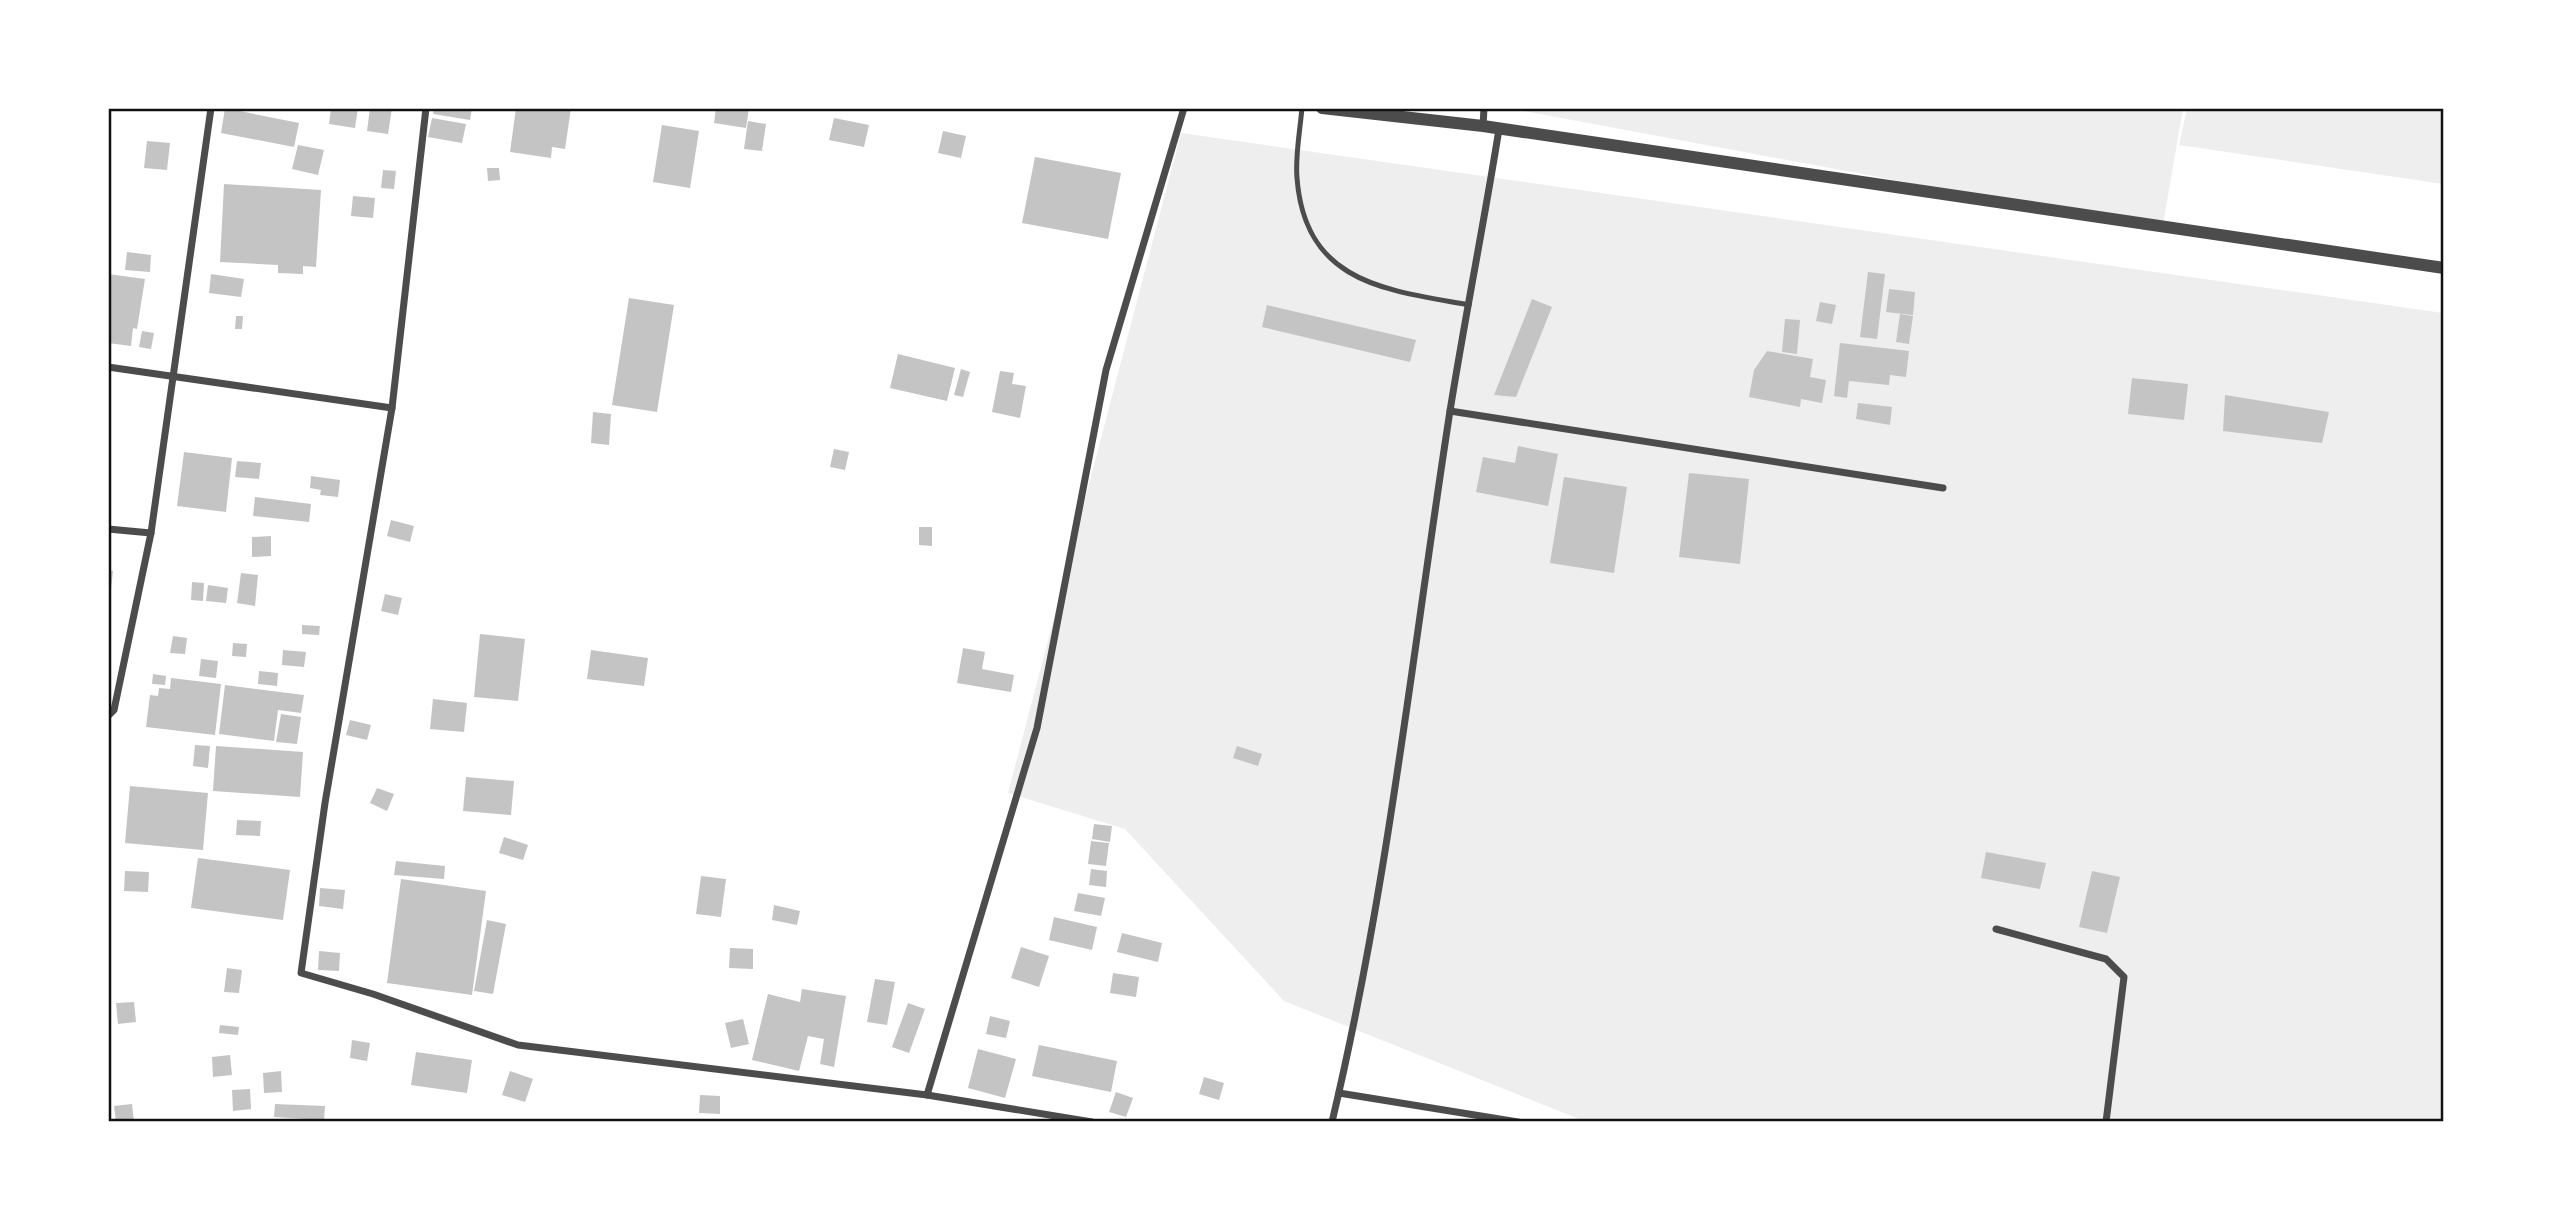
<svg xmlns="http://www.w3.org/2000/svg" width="2552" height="1230" viewBox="0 0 2552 1230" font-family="'Alegreya Sans',sans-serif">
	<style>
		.green { fill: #eee }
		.building { fill: #c4c4c4 }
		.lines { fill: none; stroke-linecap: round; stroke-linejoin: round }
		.service { stroke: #4c4c4c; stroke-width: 5 }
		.minor { stroke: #4c4c4c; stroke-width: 7 }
		.tertiary { stroke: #4c4c4c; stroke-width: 12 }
		.neatline { fill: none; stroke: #111; stroke-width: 2.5 }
	</style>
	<rect width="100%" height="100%" fill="#fff"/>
	<!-- green -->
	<g class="green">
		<path d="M1508,108L2183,109L2162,230Z"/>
		<path d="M2187,109H2443V184L2179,145Z"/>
		<path d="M1181,133L2443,313V1121H1584L1284,1001L1125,829L1008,793Z"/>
	</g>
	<!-- building -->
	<g class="building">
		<path d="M225,108L299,123L294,147L221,133Z"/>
		<path d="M331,108H358L355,128L329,124Z"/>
		<path d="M370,108H392L388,134L367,131Z"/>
		<path d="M434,108H472L470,120L433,114Z"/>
		<path d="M516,108H571L565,149L552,147L551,158L510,152Z"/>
		<path d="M716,108H749L746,128L714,123Z"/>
		<path d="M432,118L466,124L462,143L428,137Z"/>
		<path d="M834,118L869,125L864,147L829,140Z"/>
		<path d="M748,121L766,124L762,151L744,149Z"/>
		<path d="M662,125L699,131L690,188L653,182Z"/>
		<path d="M943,131L966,136L961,158L938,153Z"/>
		<path d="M147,141L170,143L167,170L144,168Z"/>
		<path d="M298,145L324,150L318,175L292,169Z"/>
		<path d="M1035,157L1121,173L1108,239L1022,223Z"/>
		<path d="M487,168H499L500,180L488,181Z"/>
		<path d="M383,170L396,171L394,189L381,188Z"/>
		<path d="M224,184L321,190L316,267L303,266V274L278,273V265L220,262Z"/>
		<path d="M353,196L375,198L373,218L351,216Z"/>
		<path d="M127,252L151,255L150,272L125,270Z"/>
		<path d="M1868,272L1885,274L1877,339L1860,337Z"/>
		<path d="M108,274L145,279L137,329L133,328L131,346L108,343Z"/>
		<path d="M211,274L244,279L241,297L209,293Z"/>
		<path d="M1889,289L1915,292L1913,315L1886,312Z"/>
		<path d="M629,298L674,305L657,412L612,405Z"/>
		<path d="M1532,299L1552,307L1516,397L1494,395Z"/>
		<path d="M1820,302L1836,305L1832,324L1816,321Z"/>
		<path d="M1267,305L1416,340L1410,362L1262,327Z"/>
		<path d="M1900,314L1913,316L1909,344L1896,342Z"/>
		<path d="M236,316H243L242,329H235Z"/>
		<path d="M1785,319L1800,320L1797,354L1782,352Z"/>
		<path d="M142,331L154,333L151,349L139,347Z"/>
		<path d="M1840,343L1909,351L1906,377L1890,375L1889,385L1849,381L1847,398L1834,396Z"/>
		<path d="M1767,351L1813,359L1810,377L1826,380L1822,403L1801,399L1800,407L1749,397L1754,370Z"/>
		<path d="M898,354L955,368L947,401L890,388Z"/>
		<path d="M961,369L970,372L963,397L954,395Z"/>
		<path d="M1000,371L1014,373L1012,384L1026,386L1020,418L992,412Z"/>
		<path d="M2132,378L2188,384L2184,420L2128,414Z"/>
		<path d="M2225,395L2329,412L2322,443L2223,431Z"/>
		<path d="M1858,403L1892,407L1890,425L1856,419Z"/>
		<path d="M593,412L611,414L609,445L591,443Z"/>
		<path d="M1518,446L1558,454L1548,506L1476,492L1483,457L1515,463Z"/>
		<path d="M834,449L849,452L845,470L830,467Z"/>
		<path d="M184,452L232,458L226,512L177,506Z"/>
		<path d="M237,461L261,463L259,479L235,477Z"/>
		<path d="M1689,473L1749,479L1740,564L1679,557Z"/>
		<path d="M311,476L340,480L338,497L320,495L321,490L310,488Z"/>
		<path d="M1564,477L1627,487L1614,573L1550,563Z"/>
		<path d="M255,497L311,504L309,522L253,516Z"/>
		<path d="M391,520L414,526L410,542L387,536Z"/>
		<path d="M919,527H932V546L919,545Z"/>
		<path d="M271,536V556L252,557V537Z"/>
		<path d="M108,570L113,571L110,599H108Z"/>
		<path d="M241,573L258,575L255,606L237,603Z"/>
		<path d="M192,582L204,583L203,601L191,600Z"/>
		<path d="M208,585L228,588L226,603L206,601Z"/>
		<path d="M385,594L402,598L398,615L381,611Z"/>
		<path d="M302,625L320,626L319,635L302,634Z"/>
		<path d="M480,634L525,639L518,701L474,697Z"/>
		<path d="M173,636L187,638L185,654L170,653Z"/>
		<path d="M233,643L247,644L246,657L232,656Z"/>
		<path d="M963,648L985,652L982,669L1014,675L1011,692L957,683Z"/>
		<path d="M283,650L306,652L304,667L282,665Z"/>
		<path d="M591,650L648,658L644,686L587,679Z"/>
		<path d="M201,659L218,661L216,678L199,676Z"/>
		<path d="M259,671L278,673L277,686L258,684Z"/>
		<path d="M153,674L166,676L165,685L152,684Z"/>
		<path d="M171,678L221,684L215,735L146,727L150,695L158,696L159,688L170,689Z"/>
		<path d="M225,685L304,695L301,713L278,710L274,741L219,734Z"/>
		<path d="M433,699L467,703L464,732L430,729Z"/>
		<path d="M281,714L301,717L297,744L276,742Z"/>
		<path d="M350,720L371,725L367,740L346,735Z"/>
		<path d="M195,745L210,746L208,768L193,766Z"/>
		<path d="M216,746L303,752L300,797L213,791Z"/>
		<path d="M1237,746L1262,754L1258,766L1233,758Z"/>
		<path d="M466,777L514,781L511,815L463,811Z"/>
		<path d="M130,786L208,793L203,850L125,843Z"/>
		<path d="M377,788L394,794L387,811L370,803Z"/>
		<path d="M237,820L261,821L260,836L236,835Z"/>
		<path d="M1094,824L1112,826L1110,842L1092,839Z"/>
		<path d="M504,837L528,845L523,860L499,853Z"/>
		<path d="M1091,841L1109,843L1106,866L1088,864Z"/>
		<path d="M1986,852L2046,863L2040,889L1981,878Z"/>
		<path d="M198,858L290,870L283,920L191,908Z"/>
		<path d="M396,861L445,866L444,879L394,875Z"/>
		<path d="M1091,869L1107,871L1106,887L1089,885Z"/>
		<path d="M125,871L149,872L148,892L124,891Z"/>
		<path d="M2092,871L2120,877L2107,933L2079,927Z"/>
		<path d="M701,876L726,879L721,917L696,914Z"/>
		<path d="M401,879L486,891L472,995L387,983Z"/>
		<path d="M320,888L345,890L343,909L319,906Z"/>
		<path d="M1078,893L1105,898L1101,916L1074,911Z"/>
		<path d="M774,905L800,911L797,925L772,920Z"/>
		<path d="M1054,917L1097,927L1092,950L1049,940Z"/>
		<path d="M487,920L506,924L493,994L474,991Z"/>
		<path d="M1122,933L1162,943L1158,962L1117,952Z"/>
		<path d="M1021,947L1049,956L1039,987L1011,978Z"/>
		<path d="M730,948L753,949V969L729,968Z"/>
		<path d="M319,951L340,953L339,971L318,970Z"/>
		<path d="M227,968L242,970L239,993L224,992Z"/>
		<path d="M1113,973L1139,977L1136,997L1110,993Z"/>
		<path d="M875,979L895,982L887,1025L867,1022Z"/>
		<path d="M802,989L846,996L834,1067L820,1064L824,1039L808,1036L799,1071L752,1060L768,994L800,1002Z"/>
		<path d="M134,1002L136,1022L118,1024L116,1003Z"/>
		<path d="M908,1003L925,1009L909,1053L892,1047Z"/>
		<path d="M990,1016L1010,1021L1006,1038L986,1034Z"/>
		<path d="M743,1019L749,1044L731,1048L725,1023Z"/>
		<path d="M220,1025L239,1027L238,1035L219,1033Z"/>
		<path d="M352,1040L370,1043L367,1061L350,1058Z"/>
		<path d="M1039,1045L1117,1061L1111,1092L1032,1076Z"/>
		<path d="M978,1049L1016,1059L1005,1098L968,1088Z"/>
		<path d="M416,1052L472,1060L467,1093L411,1085Z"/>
		<path d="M230,1055L232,1075L213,1077L212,1057Z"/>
		<path d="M281,1071L282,1092L264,1093L263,1073Z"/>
		<path d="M510,1071L533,1079L525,1102L502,1095Z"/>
		<path d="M1204,1077L1224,1083L1219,1100L1199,1094Z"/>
		<path d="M250,1089L251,1109L233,1111L232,1090Z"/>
		<path d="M1116,1092L1133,1098L1126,1117L1109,1112Z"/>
		<path d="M700,1095L720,1096V1114L699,1113Z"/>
		<path d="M132,1104L134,1122H116L114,1106Z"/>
		<path d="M275,1104L325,1106L324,1120L274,1117Z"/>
	</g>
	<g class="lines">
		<!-- service -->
		<path class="service" d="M1302,108C1300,131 1295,156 1297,178C1305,284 1387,290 1469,305"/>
		<!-- minor -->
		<g class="minor">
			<path d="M426,108L392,408L325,803L301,973L373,994L518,1045L927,1095L1092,1122"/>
			<path d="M1483,126L1484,108"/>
			<path d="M108,367L392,408"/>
			<path d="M1450,411L1943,488"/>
			<path d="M108,529L151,533"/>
			<path d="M108,716L114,710L151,533L211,108"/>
			<path d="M1996,929L2106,959L2124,977L2106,1122"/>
			<path d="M1339,1093L1518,1122"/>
			<path d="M927,1095L1037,728L1106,370L1184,108"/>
			<path d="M1332,1122C1388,887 1413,648 1450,411C1465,317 1484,223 1499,129"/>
		</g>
		<!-- tertiary -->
		<path class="tertiary" d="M1322,108L1483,126L2444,268"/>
	</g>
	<!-- border -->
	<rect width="2552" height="1230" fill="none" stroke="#ffffff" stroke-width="220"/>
	<rect x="110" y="110" width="2332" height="1010" class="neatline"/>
</svg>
